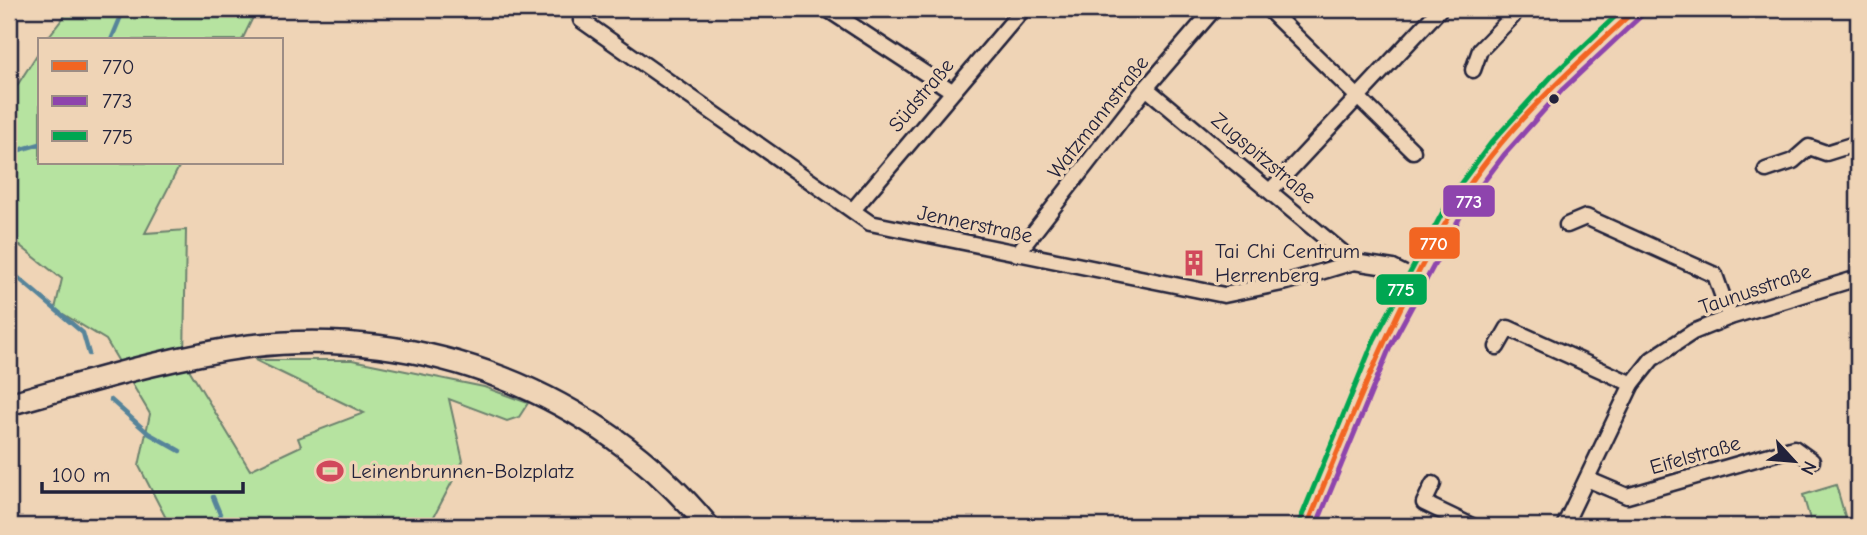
<svg xmlns="http://www.w3.org/2000/svg" width="1867" height="535" viewBox="0 0 1867 535" font-family="'Comic Neue',sans-serif">
	<style>
		.green { fill: #b6e3a0; stroke: #6c826e; stroke-width: 2 }
		.lines { fill: none; stroke-linecap: round; stroke-linejoin: round }
		.stream { stroke: #57849a; stroke-width: 4.5 }
		.street-casing { stroke: #22223b; stroke-width: 19 }
		.secondary-casing { stroke: #22223b; stroke-width: 24 }
		.primary-casing { stroke: #22223b; stroke-width: 26 }
		.street { stroke: #efd4b6; stroke-width: 14 }
		.secondary { stroke: #efd4b6; stroke-width: 19 }
		.primary { stroke: #efd4b6; stroke-width: 21 }
		.bus-1-casing { stroke: #efd4b6; stroke-width: 10 }
		.bus-2-casing { stroke: #efd4b6; stroke-width: 10 }
		.bus-3-casing { stroke: #efd4b6; stroke-width: 10 }
		.bus-1 { stroke: #f26522; stroke-width: 5 }
		.bus-2 { stroke: #8e44ad; stroke-width: 5 }
		.bus-3 { stroke: #00a651; stroke-width: 5 }
		.bus-dot { fill: #22223b; stroke: #efd4b6; stroke-width: 2.5 }
		.labels { text-anchor: middle; stroke-width: 7; stroke-linejoin: round; paint-order: stroke }
		.street-label { font-size: 21px; fill: #22223b; stroke: #efd4b6 }
		.poi-label { font-size: 21px; fill: #22223b; stroke: #efd4b6; text-anchor: start }
		.line-badge { stroke: #efd4b6; stroke-width: 2.5 }
		.badge-label { font-size: 19px; text-anchor: middle; font-weight: bold; fill: #fff }
	</style>
	<rect width="100%" height="100%" fill="#efd4b6"/>
	<filter id="ink" filterUnits="userSpaceOnUse"><feTurbulence type="fractalNoise" baseFrequency=".0143" numOctaves="2"/><feDisplacementMap in="SourceGraphic" scale="14" xChannelSelector="R" yChannelSelector="G"/><feConvolveMatrix kernelMatrix="1 2 1 2 8 2 1 2 1" color-interpolation-filters="sRGB"/></filter>
	<g filter="url(#ink)">
		<!-- green -->
		<g class="green">
			<path d="M70,9H257L242,40H46Z"/>
			<path d="M40,50V163H181L145,233L186,230L184,361L250,470L301,446L298,438L364,413L255,360H352L484,387L528,403L519,417L507,421L449,399L463,461L429,526H170L139,466L150,414L106,340L55,309L62,279L9,237V98Z"/>
			<path d="M1836,485L1847,523L1812,526L1803,495Z"/>
		</g>
		<g class="lines">
			<!-- stream -->
			<g class="stream">
				<path d="M111,40L124,9"/>
				<path d="M9,153L40,144"/>
				<path d="M9,270L83,333L89,354"/>
				<path d="M111,400L148,433L180,451"/>
				<path d="M213,497L225,526"/>
			</g>
			<!-- street casing -->
			<g class="street-casing">
				<g id="street">
					<path d="M588,9L581,20L870,223L1224,295L1287,282L1354,262L1393,268L1415,279"/>
					<path d="M827,9L952,91"/>
					<path d="M1268,9L1413,151"/>
					<path d="M1473,70L1480,50L1513,16L1504,9"/>
					<path d="M1146,88L1354,262"/>
					<path d="M1766,170L1793,161L1809,147L1826,153L1858,143"/>
					<path d="M1271,190L1440,9"/>
					<path d="M853,210L1023,9"/>
					<path d="M1567,225L1586,217L1715,275L1730,317"/>
					<path d="M1017,254L1146,88L1214,9"/>
					<path d="M1497,347L1508,328L1632,384"/>
					<path d="M1587,479L1627,496L1794,448L1812,461"/>
					<path d="M1433,484L1424,503L1472,526"/>
					<path d="M1564,526L1632,384L1652,359L1693,332L1730,317L1858,278"/>
				</g>
			</g>
			<!-- secondary casing -->
			<g class="secondary-casing">
				<path id="secondary" d="M1307,526L1382,343L1460,199L1497,149L1557,83L1636,9"/>
			</g>
			<!-- primary casing -->
			<g class="primary-casing">
				<path id="primary" d="M9,404C88,382 168,357 250,346C423,325 597,392 708,526"/>
			</g>
			<!-- street -->
			<use href="#street" class="street"/>
			<!-- secondary -->
			<use href="#secondary" class="secondary"/>
			<!-- primary -->
			<use href="#primary" class="primary"/>
			<!-- bus-1 casing -->
			<g class="bus-1-casing">
				<path id="bus-1" d="M1307,526C1353,415 1396,302 1460,199C1506,126 1574,67 1636,9"/>
			</g>
			<!-- bus-2 casing -->
			<g class="bus-2-casing">
				<path id="bus-2" d="M1316,526L1390,347L1467,204L1504,155L1563,89L1642,15"/>
			</g>
			<!-- bus-3 casing -->
			<g class="bus-3-casing">
				<path id="bus-3" d="M1299,523L1374,340L1452,195L1491,143L1551,77L1623,9"/>
			</g>
			<!-- bus-1 -->
			<use href="#bus-1" class="bus-1"/>
			<!-- bus-2 -->
			<use href="#bus-2" class="bus-2"/>
			<!-- bus-3 -->
			<use href="#bus-3" class="bus-3"/>
		</g>
	</g>
	<!-- icons -->
	<defs>
		<g id="building-bare" transform="scale(2.1)"><path d="M-4-6H4V6H1V3H-1V6H-4ZM-2.5-4.3h1.7v1.8h-1.7ZM.8-4.3h1.7v1.8H.8ZM-2.5-1h1.7V.8h-1.7ZM.8-1h1.7V.8H.8Z" fill="#d1495b" stroke="#efd4b6" stroke-width="2.5" paint-order="stroke"/></g>
		<g id="stadium-bare" transform="scale(2.1)"><path d="M0-5a6.5 5 0 1 0 0 10a6.5 5 0 1 0 0-10ZM-3.5-1.8h7v3.6h-7Z" fill="#d1495b" stroke="#efd4b6" stroke-width="2.5" paint-order="stroke"/></g>
	</defs>
	<g fill-rule="evenodd">
		<use href="#building-bare" x="1194" y="263"/>
		<use href="#stadium-bare" x="330" y="471"/>
	</g>
	<!-- markers -->
	<circle class="bus-dot" cx="1554" cy="99" r="6"/>
	<g class="labels">
		<!-- street labels -->
		<g class="street-label">
			<text transform="translate(921 95) rotate(-50)" y="7">Südstraße</text>
			<text transform="translate(1098 117) rotate(-52)" y="7">Watzmannstraße</text>
			<text transform="translate(1264 158) rotate(40)" y="7">Zugspitzstraße</text>
			<text transform="translate(975 224) rotate(12)" y="7">Jennerstraße</text>
			<text transform="translate(1755 289) rotate(-19)" y="7">Taunusstraße</text>
			<text transform="translate(1695 455) rotate(-16)" y="7">Eifelstraße</text>
		</g>
		<!-- poi labels -->
		<g class="poi-label">
			<text x="1215" y="258">Tai Chi Centrum<tspan x="1215" dy="24">Herrenberg</tspan></text>
			<text x="351" y="478">Leinenbrunnen-Bolzplatz</text>
		</g>
	</g>
	<g class="line-badge">
		<rect x="1442" y="184" width="54" height="34" rx="7" fill="#8e44ad"/>
		<rect x="1408" y="226" width="53" height="34" rx="7" fill="#f26522"/>
		<rect x="1375" y="273" width="53" height="33" rx="7" fill="#00a651"/>
	</g>
	<g class="badge-label">
		<text x="1469" y="208">773</text>
		<text x="1434" y="250">770</text>
		<text x="1401" y="296">775</text>
	</g>
	<!-- margin -->
	<rect width="1867" height="535" fill="none" stroke="#efd4b6" stroke-width="35"/>
	<rect x="18" y="18" width="1832" height="500" fill="none" stroke="#22223b" stroke-width="2.5" filter="url(#ink)"/>
	<!-- legend -->
	<rect x="38" y="38" width="245" height="126" fill="#efd4b6" stroke="#9d8d85" stroke-width="2"/>
	<rect x="52" y="61" width="35" height="10" fill="#f26522" stroke="#9d8d85" stroke-width="2"/>
	<text x="102" y="74" font-size="21" fill="#22223b">770</text>
	<rect x="52" y="96" width="35" height="10" fill="#8e44ad" stroke="#9d8d85" stroke-width="2"/>
	<text x="102" y="108" font-size="21" fill="#22223b">773</text>
	<rect x="52" y="131" width="35" height="10" fill="#00a651" stroke="#9d8d85" stroke-width="2"/>
	<text x="102" y="144" font-size="21" fill="#22223b">775</text>
	<!-- north arrow -->
	<g transform="translate(1794 461) rotate(116)" stroke="#efd4b6" stroke-width="5" paint-order="stroke">
	<path d="M0-5L12 26L0 18L-12 26Z" fill="#22223b"/>
	<text y="-10" font-size="19" font-weight="bold" text-anchor="middle" fill="#22223b">N</text>
	</g>
	<!-- scale -->
	<path d="M42 482v10h201v-10" fill="none" stroke="#22223b" stroke-width="3.5"/>
	<text x="52" y="482" font-size="21" fill="#22223b" stroke="#efd4b6" stroke-width="5" paint-order="stroke">100 m</text>
</svg>
